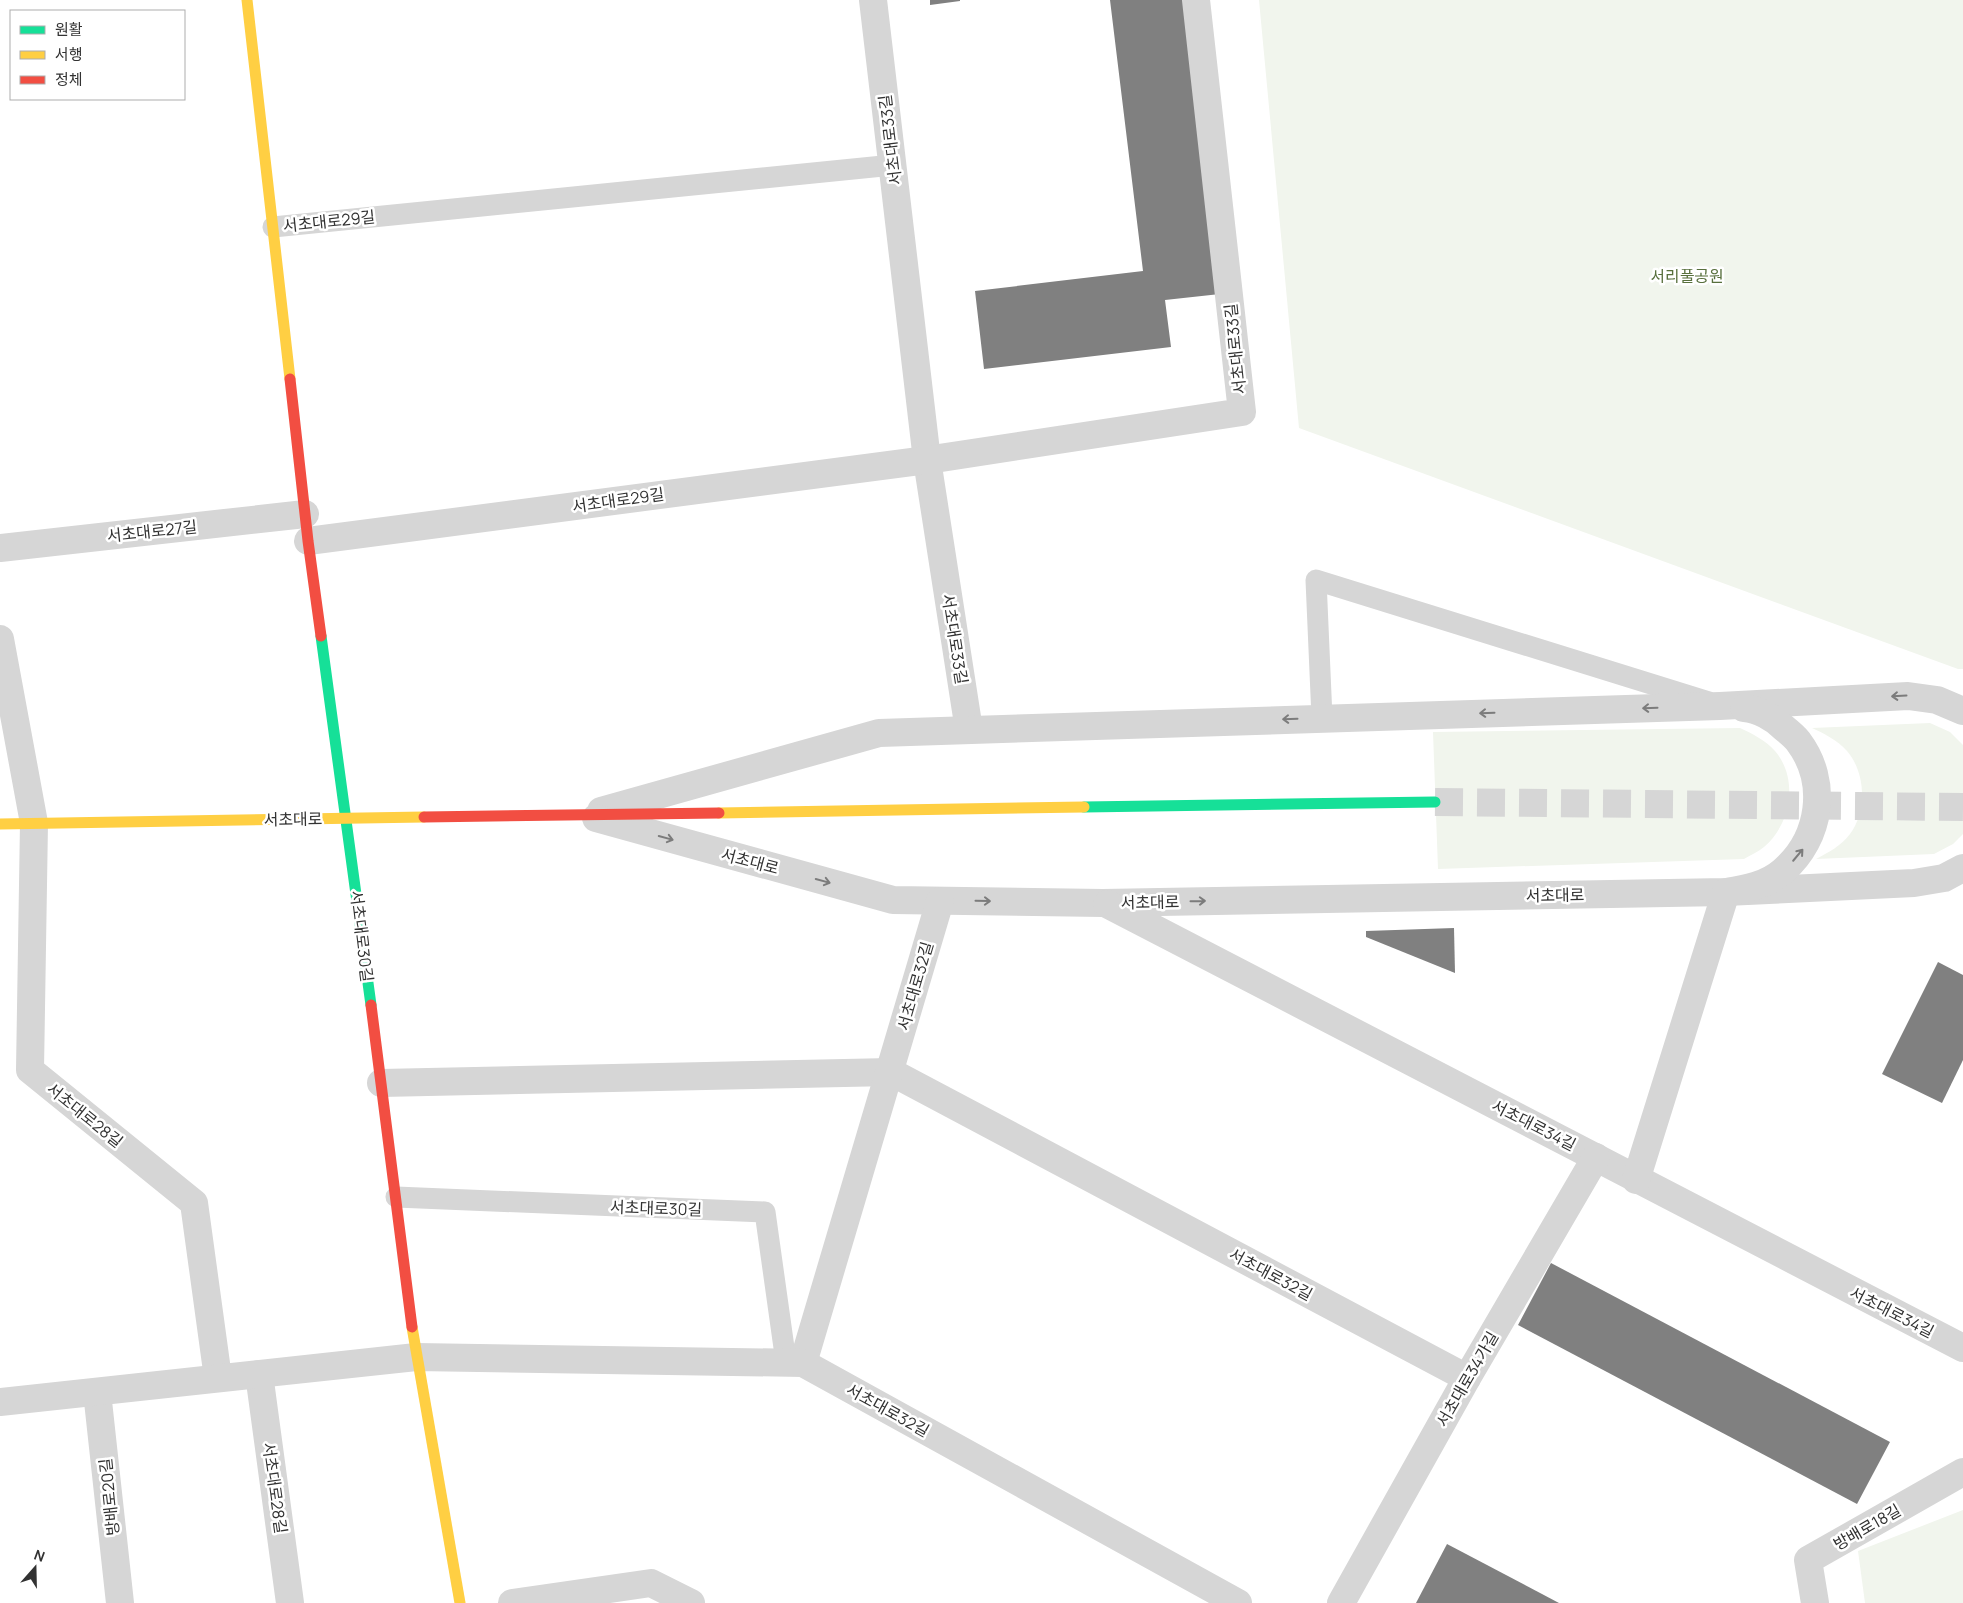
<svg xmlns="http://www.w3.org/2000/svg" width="1963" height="1603" viewBox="0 0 1963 1603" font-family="Manrope,'Noto Sans KR',sans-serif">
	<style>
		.green { fill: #f1f5ed }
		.building { fill: #808080 }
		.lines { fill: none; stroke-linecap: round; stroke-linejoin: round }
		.primary-tunnel { stroke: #d6d6d6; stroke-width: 28; stroke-dasharray: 28 14; stroke-linecap: butt }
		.lane { stroke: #d6d6d6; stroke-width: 21 }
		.street { stroke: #d6d6d6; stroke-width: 28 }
		.fast { stroke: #16e098; stroke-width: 11 }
		.slow { stroke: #ffcf43; stroke-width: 11 }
		.jam { stroke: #f24e42; stroke-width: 11 }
		.oneway { stroke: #7c7c7c }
		.labels { text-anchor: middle; stroke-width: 5; stroke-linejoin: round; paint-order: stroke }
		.street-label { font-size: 16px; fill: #323232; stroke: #fff }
		.park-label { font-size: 16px; fill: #58703d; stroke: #fff }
	</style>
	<rect width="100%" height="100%" fill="#fff"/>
	<!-- green -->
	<g class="green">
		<path d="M1259,0H1963V669H1958L1299,428Z"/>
		<path d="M1930,723L1950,732L1963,745V834L1953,844L1934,854L1816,859C1829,852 1841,846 1850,834C1867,811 1866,773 1847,751C1837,740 1825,734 1812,728Z"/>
		<path d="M1740,728C1753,734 1765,740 1775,751C1799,779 1791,824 1764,847C1758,852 1750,855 1744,859L1438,869L1433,732Z"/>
		<path d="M1963,1510V1603H1865L1858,1551Z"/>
	</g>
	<!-- building -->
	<g class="building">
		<path d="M930,0H960V1L930,5Z"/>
		<path d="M1110,0H1184L1220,294L1165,300L1171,347L984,369L975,291L1143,271Z"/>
		<path d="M1454,928L1455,973L1366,937V931Z"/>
		<path d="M1938,962L1963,975V1060L1942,1103L1882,1074Z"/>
		<path d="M1551,1263L1890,1442L1857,1504L1518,1325Z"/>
		<path d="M1447,1544L1559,1603H1416Z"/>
	</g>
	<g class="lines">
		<!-- primary-tunnel -->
		<path class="primary-tunnel" d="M1435,802L1963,807"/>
		<!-- lane -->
		<g class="lane">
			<path d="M273,227L893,165"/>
			<path d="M1322,718L1316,580L1709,702"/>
			<path d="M396,1197L765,1212L786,1362"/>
		</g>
		<!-- street -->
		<g class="street">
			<path d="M873,0L927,460L969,730"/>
			<path d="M308,541L927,460L1242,412L1196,0"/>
			<path d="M0,548L305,514"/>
			<path d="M0,639L34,823L30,1070L194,1203L218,1378"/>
			<path d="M601,811L879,733L1720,706L1908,696L1937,700L1963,711"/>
			<path d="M596,818L893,900L1103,903L1726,892L1914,883L1944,878L1963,868"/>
			<path d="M1107,904L1963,1348"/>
			<path d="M381,1083L891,1072L1467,1378"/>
			<path d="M1636,1180L1726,892C1746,889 1767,885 1783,871C1821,838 1829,782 1798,741C1794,736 1789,732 1784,728C1774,718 1758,709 1744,708"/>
			<path d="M803,1363L940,901"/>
			<path d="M259,1374L290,1603"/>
			<path d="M97,1392L120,1603"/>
			<path d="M0,1402L416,1357L803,1363L1238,1603"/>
			<path d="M512,1603L651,1583L691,1603"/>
			<path d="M1341,1603L1467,1378L1596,1157"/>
			<path d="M1815,1603L1808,1560L1963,1472"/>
		</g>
		<!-- fast -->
		<g class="fast">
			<path d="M321,636L371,1005"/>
			<path d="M1084,807L1435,802"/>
		</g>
		<!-- slow -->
		<g class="slow">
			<path d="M247,0L290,379"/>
			<path d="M719,813L1084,807"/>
			<path d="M0,824L424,817"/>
			<path d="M412,1327L460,1603"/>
		</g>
		<!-- jam -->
		<g class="jam">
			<path d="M290,379L308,541L321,636"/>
			<path d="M424,817L719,813"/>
			<path d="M371,1005L412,1327"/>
		</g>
	</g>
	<!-- one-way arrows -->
	<defs><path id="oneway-shaft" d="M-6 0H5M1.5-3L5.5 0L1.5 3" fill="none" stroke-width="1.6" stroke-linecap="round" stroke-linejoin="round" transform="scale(1.25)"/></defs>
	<g class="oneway">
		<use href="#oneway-shaft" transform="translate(1899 696) rotate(177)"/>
		<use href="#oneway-shaft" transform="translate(1650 708) rotate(178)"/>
		<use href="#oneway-shaft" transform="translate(1487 713) rotate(178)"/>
		<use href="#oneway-shaft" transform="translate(1290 719) rotate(178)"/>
		<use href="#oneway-shaft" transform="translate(666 838) rotate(15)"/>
		<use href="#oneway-shaft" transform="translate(1798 855) rotate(-50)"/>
		<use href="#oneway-shaft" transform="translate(823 881) rotate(15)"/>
		<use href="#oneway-shaft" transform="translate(983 901) rotate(1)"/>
		<use href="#oneway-shaft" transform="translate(1198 901) rotate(-1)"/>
	</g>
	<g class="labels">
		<!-- street labels -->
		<g class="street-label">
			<text transform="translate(890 140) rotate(-97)" y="6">서초대로33길</text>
			<text transform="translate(329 221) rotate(-6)" y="6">서초대로29길</text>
			<text transform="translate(1235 349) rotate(-96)" y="6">서초대로33길</text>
			<text transform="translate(618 500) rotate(-8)" y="6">서초대로29길</text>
			<text transform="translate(152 531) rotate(-6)" y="6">서초대로27길</text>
			<text transform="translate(955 639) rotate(81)" y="6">서초대로33길</text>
			<text transform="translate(293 819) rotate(-1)" y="6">서초대로</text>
			<text transform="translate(750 861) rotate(15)" y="6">서초대로</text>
			<text transform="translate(1555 895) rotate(-1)" y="6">서초대로</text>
			<text transform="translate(1150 902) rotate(-1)" y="6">서초대로</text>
			<text transform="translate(362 936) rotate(83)" y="6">서초대로30길</text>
			<text transform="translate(915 986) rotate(-74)" y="6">서초대로32길</text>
			<text transform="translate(85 1115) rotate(39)" y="6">서초대로28길</text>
			<text transform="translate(1534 1125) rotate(27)" y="6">서초대로34길</text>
			<text transform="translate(656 1208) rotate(2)" y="6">서초대로30길</text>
			<text transform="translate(1271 1274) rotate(28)" y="6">서초대로32길</text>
			<text transform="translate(1892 1312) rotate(27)" y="6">서초대로34길</text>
			<text transform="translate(1467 1379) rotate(-60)" y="6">서초대로34가길</text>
			<text transform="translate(888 1410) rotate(29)" y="6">서초대로32길</text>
			<text transform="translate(275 1488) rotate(82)" y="6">서초대로28길</text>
			<text transform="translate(109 1497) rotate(-96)" y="6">방배로20길</text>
			<text transform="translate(1867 1527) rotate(-30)" y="6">방배로18길</text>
		</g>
		<!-- park labels -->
		<g class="park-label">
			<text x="1687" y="282">서리풀공원</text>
		</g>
	</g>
	<!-- legend -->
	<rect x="10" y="10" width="175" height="90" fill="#ffffff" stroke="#adadad"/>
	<rect x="20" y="26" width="25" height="8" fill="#16e098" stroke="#adadad"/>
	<text x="55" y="35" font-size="15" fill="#323232">원활</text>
	<rect x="20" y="51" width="25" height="8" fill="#ffcf43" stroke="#adadad"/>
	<text x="55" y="60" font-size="15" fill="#323232">서행</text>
	<rect x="20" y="76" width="25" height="8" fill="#f24e42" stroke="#adadad"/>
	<text x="55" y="85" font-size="15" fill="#323232">정체</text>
	<!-- north arrow -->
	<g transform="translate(35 1568) rotate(20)" stroke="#ffffff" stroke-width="4" paint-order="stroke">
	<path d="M0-4L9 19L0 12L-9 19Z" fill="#323232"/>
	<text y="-8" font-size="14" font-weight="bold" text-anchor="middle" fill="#323232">N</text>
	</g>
</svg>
